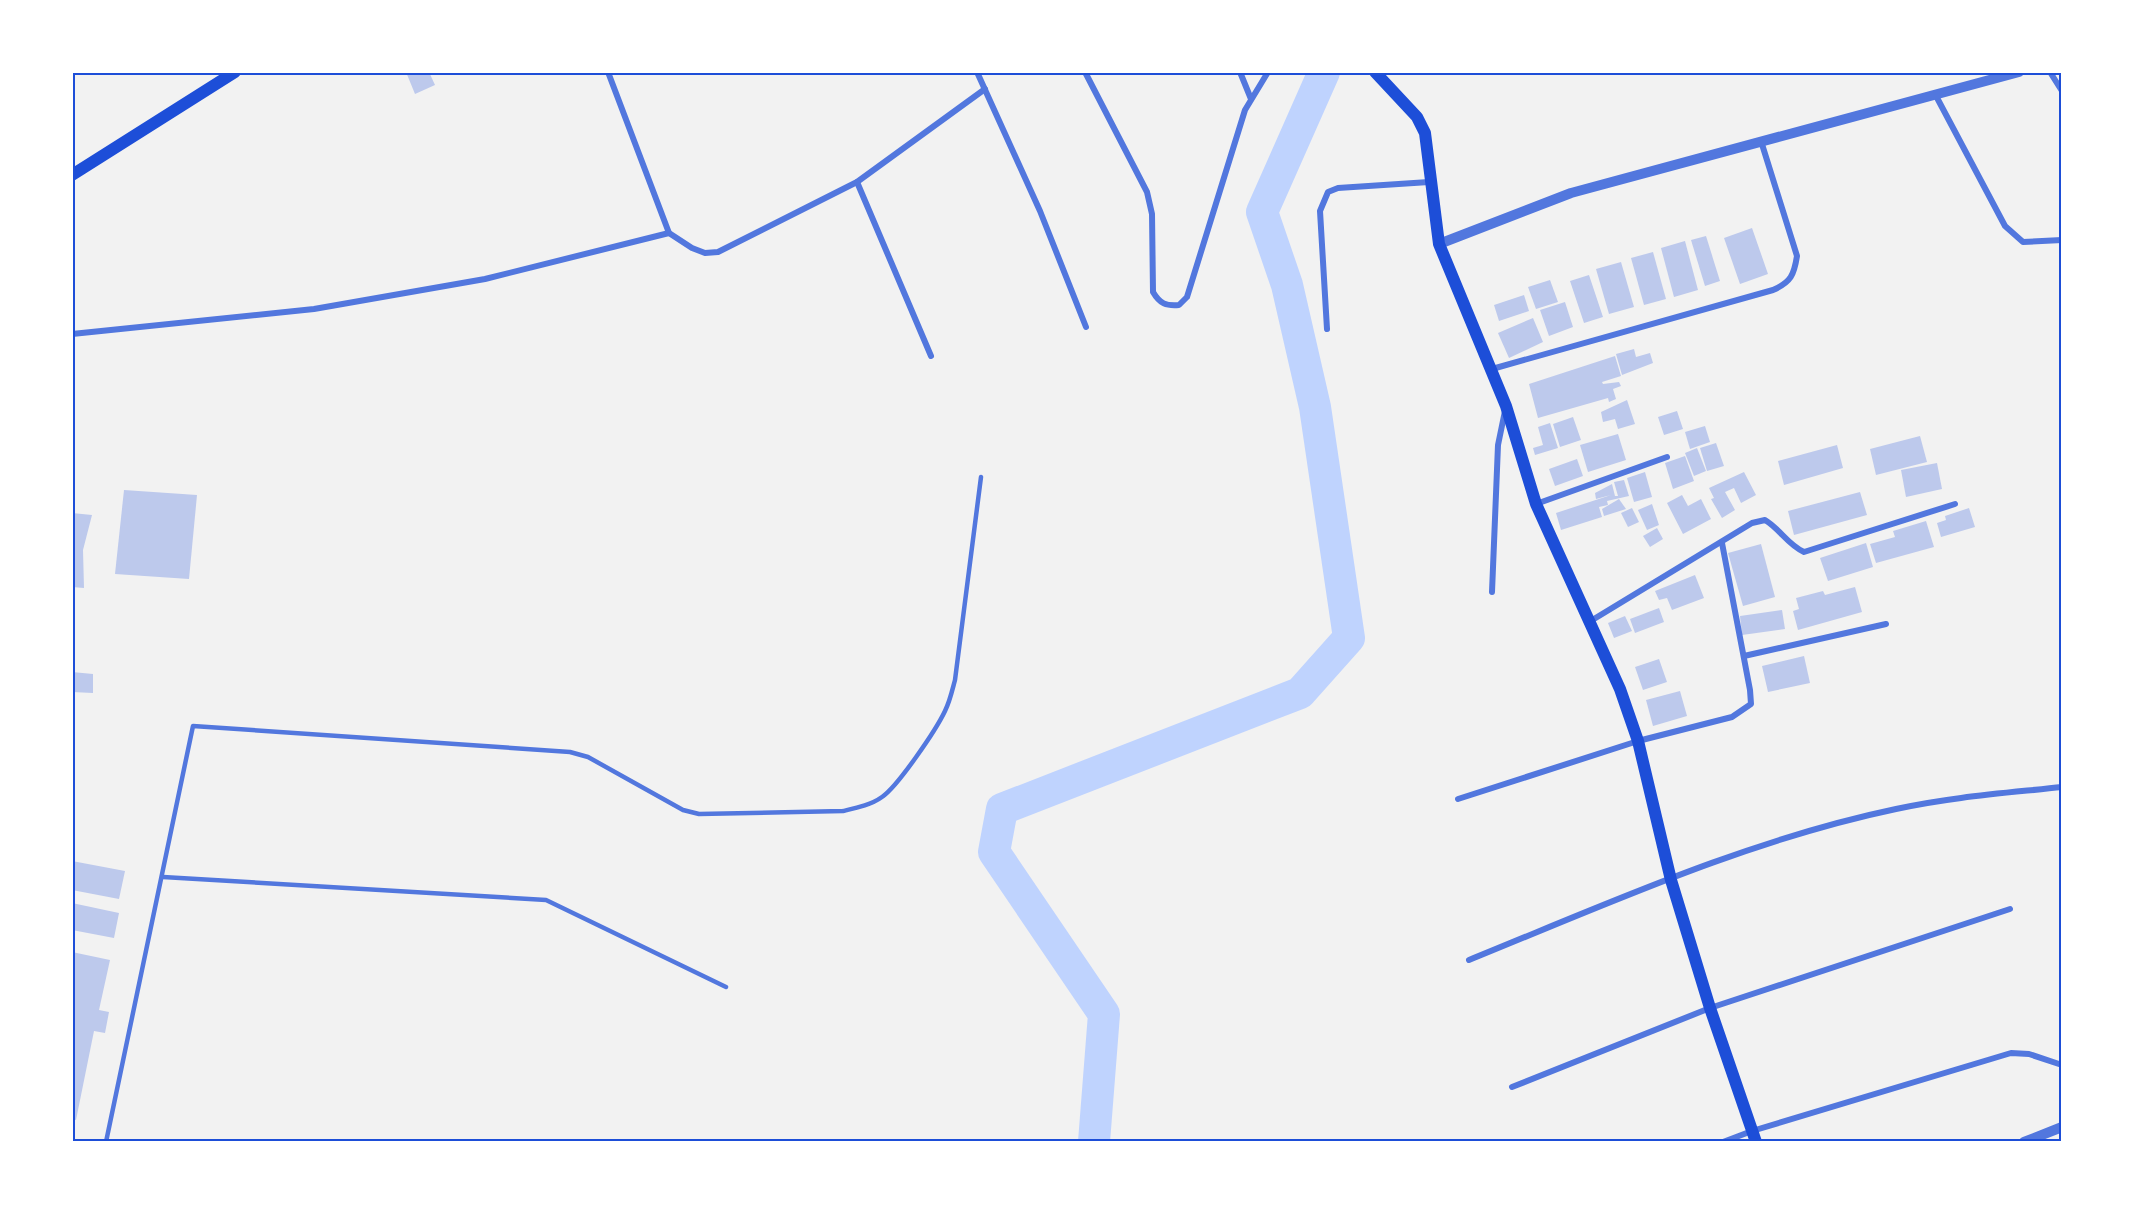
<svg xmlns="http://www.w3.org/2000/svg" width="2134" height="1214" viewBox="0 0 2134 1214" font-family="'PT Sans',sans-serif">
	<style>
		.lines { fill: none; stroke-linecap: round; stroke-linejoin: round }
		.river { stroke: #bfd3fe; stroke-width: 32 }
		.building { fill: #bdc9ec }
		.service { stroke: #5277de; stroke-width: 4.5 }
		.minor { stroke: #5277de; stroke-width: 6 }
		.tertiary { stroke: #5277de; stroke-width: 10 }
		.secondary { stroke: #1d4ed8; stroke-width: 12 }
		.neatline { fill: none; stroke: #1d4ed8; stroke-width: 2 }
	</style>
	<rect width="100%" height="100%" fill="#f2f2f2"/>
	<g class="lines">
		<!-- river -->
		<path class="river" d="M1094,1142L1104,1014L994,852L1002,809L1300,693L1349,638L1315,407L1287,285L1262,212L1324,72"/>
	</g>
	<!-- building -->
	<g class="building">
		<path d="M406,72H429L435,85L415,94Z"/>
		<path d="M1752,228L1768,274L1740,284L1724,238Z"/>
		<path d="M1706,236L1720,281L1705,286L1691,240Z"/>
		<path d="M1685,241L1698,290L1674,297L1661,248Z"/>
		<path d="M1653,252L1666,299L1644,305L1631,258Z"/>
		<path d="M1621,262L1634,307L1609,314L1596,269Z"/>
		<path d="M1589,275L1603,317L1584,323L1570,281Z"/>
		<path d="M1550,280L1558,302L1536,309L1528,287Z"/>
		<path d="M1524,295L1529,311L1499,321L1494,305Z"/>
		<path d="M1565,302L1573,327L1549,336L1540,310Z"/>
		<path d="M1533,318L1543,342L1509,358L1498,333Z"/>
		<path d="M1634,349L1636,357L1650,353L1653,363L1622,375L1616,354Z"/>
		<path d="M1615,356L1621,376L1602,382L1603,384L1619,382L1621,386L1613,389L1616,399L1609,402L1608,398L1538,418L1529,384Z"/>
		<path d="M1627,400L1635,424L1618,429L1615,419L1603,422L1601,412Z"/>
		<path d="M1677,411L1683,429L1664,435L1658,417Z"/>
		<path d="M1573,417L1581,440L1560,447L1553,424Z"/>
		<path d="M1550,423L1558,448L1535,455L1533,448L1543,445L1538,427Z"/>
		<path d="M1705,426L1710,442L1690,449L1685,432Z"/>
		<path d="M1618,434L1626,460L1588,472L1580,445Z"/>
		<path d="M1920,436L1927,462L1876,475L1870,449Z"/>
		<path d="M1716,443L1724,466L1707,471L1700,448Z"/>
		<path d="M1837,445L1843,468L1784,485L1778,461Z"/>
		<path d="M1697,448L1706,471L1694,476L1685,453Z"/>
		<path d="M1685,456L1694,481L1673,489L1665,463Z"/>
		<path d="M1577,459L1583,476L1555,486L1549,469Z"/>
		<path d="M1937,463L1942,489L1906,497L1901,470Z"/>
		<path d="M1645,472L1652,497L1634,502L1627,478Z"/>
		<path d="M1744,472L1756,495L1741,503L1734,488L1725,492L1735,510L1722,518L1711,499L1714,498L1709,488Z"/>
		<path d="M1624,480L1629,496L1607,501L1608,505L1599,507L1602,517L1561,530L1556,513L1611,495L1596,499L1595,493L1612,484L1615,496H1618L1614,482Z"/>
		<path d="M124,490L197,495L189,579L115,574Z"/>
		<path d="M1860,492L1867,515L1794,535L1788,511Z"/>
		<path d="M1682,495L1688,506L1701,499L1711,519L1683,534L1667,503Z"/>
		<path d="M1619,499L1626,509L1604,516L1602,509Z"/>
		<path d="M1652,504L1659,525L1647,530L1638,510Z"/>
		<path d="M1632,508L1639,522L1628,527L1621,513Z"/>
		<path d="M1969,508L1975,527L1941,537L1937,523L1946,520L1945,516Z"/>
		<path d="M72,513L92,515L83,550L84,588L72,587Z"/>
		<path d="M1926,521L1934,547L1876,563L1870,544L1895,537L1893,531Z"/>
		<path d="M1657,528L1663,539L1650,547L1643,536Z"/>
		<path d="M1866,543L1873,567L1828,581L1820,558Z"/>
		<path d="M1761,544L1775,597L1743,606L1728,553Z"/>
		<path d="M1695,575L1704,598L1672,610L1667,598L1659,600L1655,591Z"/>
		<path d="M1855,587L1862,612L1798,630L1793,611L1799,609L1796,598L1823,591L1825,595Z"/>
		<path d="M1659,608L1664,622L1635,633L1630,619Z"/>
		<path d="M1782,610L1785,629L1742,635L1740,616Z"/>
		<path d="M1625,616L1632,631L1614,638L1608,623Z"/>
		<path d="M1804,656L1810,683L1768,692L1762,666Z"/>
		<path d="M1659,659L1667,682L1643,690L1635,667Z"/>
		<path d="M72,672L93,674V693L72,692Z"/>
		<path d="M1680,691L1687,716L1653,726L1646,700Z"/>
		<path d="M72,861L125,871L119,899L72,890Z"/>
		<path d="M72,903L119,913L114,938L72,930Z"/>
		<path d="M72,952L110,960L99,1010L109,1012L105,1033L94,1031L76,1120L72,1119Z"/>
	</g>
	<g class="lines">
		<!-- service -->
		<g class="service">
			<path d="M163,877L546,900L726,987"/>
			<path d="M106,1142L193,726L570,752L588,757L683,810L699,814L843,811C856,808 871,805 882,797C898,786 936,730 945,711C950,701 952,691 955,680L981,477"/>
		</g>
		<!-- minor -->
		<g class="minor">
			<path d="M608,72L669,233L692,248L705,253L718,252L857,182L985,89"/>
			<path d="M977,72L1040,211L1086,327"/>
			<path d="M1085,72L1147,192L1152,214L1153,292C1160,304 1166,306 1179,305L1187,297L1245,110L1268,72"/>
			<path d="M1240,72L1251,99"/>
			<path d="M2050,72L2062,91"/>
			<path d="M1935,94L2005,226L2023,242L2062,240"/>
			<path d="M857,182L931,356"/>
			<path d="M1327,329L1320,211L1328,192L1338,188L1429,182"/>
			<path d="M72,334L314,309L485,279L669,233"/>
			<path d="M1492,369L1773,290C1791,282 1794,275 1797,256L1761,141"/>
			<path d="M1536,504L1667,457"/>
			<path d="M1492,592L1498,445L1505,411"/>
			<path d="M1589,622L1752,523L1765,520C1780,529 1788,545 1804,552L1955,504"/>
			<path d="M1744,656L1886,624"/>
			<path d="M1458,799L1638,741L1732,717L1751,704L1750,690L1722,543"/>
			<path d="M1469,960C1607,904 1748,840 1896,809C1950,797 2007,793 2062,787"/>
			<path d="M1512,1087L1710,1008L2010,909"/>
			<path d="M1723,1142L1752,1131L2011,1053L2029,1054L2062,1065"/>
		</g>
		<!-- tertiary -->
		<g class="tertiary">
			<path d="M1439,244L1571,193L2019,72"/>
			<path d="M2024,1142L2062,1127"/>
		</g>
		<!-- secondary -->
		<g class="secondary">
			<path d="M1375,72L1417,117L1425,133L1439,244L1506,406L1536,504L1620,689L1638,741L1671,880L1710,1008L1756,1142"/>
			<path d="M72,175L235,72"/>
		</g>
	</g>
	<!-- border -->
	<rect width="2134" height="1214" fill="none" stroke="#ffffff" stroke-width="147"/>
	<rect x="74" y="74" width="1986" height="1066" class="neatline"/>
</svg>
